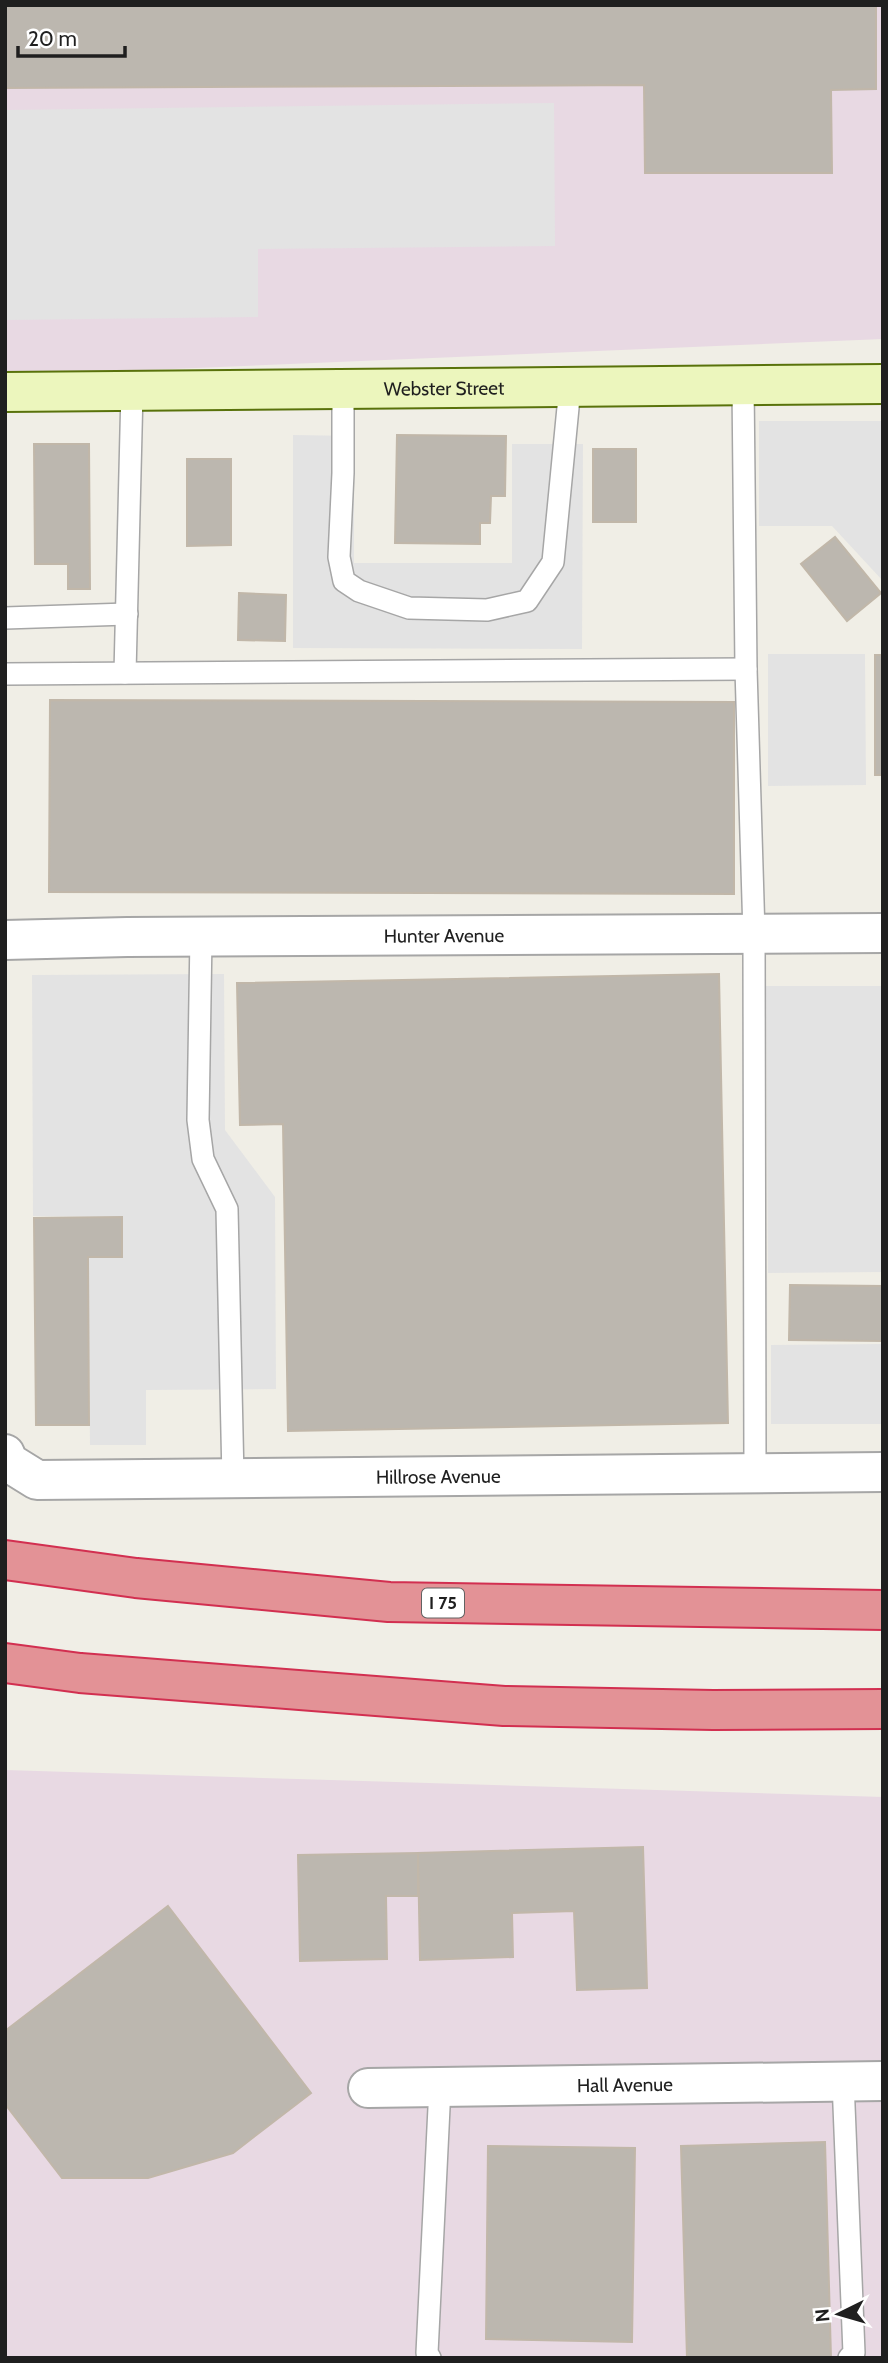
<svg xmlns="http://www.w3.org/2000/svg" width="888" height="2363" viewBox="0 0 888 2363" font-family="Cabin,sans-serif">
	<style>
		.industrial { fill: #e8d9e3 }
		.parking { fill: #e3e3e3 }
		.building { fill: #bcb7af; stroke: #c1b7a9; stroke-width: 2 }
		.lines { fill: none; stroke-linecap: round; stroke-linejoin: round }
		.lane-casing { stroke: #a6a6a6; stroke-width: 24 }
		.street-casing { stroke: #a6a6a6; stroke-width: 42 }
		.secondary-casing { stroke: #59720b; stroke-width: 42 }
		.highway-casing { stroke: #d22f50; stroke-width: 42 }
		.lane { stroke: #fff; stroke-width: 21 }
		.street { stroke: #fff; stroke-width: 38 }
		.secondary { stroke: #ecf6bd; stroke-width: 38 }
		.highway { stroke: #e39296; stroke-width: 38 }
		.labels { text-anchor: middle; stroke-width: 5; stroke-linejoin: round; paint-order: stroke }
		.shield { fill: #fff; stroke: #626262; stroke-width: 2 }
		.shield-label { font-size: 18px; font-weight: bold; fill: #1f1f1f }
		.street-label { font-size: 19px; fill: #1f1f1f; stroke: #fff }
	</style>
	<rect width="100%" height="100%" fill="#f0eee6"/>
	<!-- industrial -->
	<g class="industrial">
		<path d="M5,5H883V339L5,376Z"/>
		<path d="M5,1770L883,1797V2358H5Z"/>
	</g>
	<!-- parking -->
	<g class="parking">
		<path d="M554,103L555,246L258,249V317L5,320V110Z"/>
		<path d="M759,421H883V581L832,526H759Z"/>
		<path d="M293,435L354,436V563H512V444H583L582,649L293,648Z"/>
		<path d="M768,654H865L866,785L768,786Z"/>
		<path d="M224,974L225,1130L275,1197L276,1389L146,1390V1445H90L88,1257H122V1217L33,1216L32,975Z"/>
		<path d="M766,986H883V1272L768,1273Z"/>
		<path d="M883,1344V1424H771V1345Z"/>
	</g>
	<!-- building -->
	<g class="building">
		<path d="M5,5H876V89L831,90L832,173H645L644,85L5,88Z"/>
		<path d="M397,435L506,436L505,496H491L490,523H480V544L395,543Z"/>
		<path d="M34,444H89L90,589H68V564H35Z"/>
		<rect x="593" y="449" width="43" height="73"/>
		<path d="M187,459H231V545L187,546Z"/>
		<path d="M835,537L881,593L847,621L801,564Z"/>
		<path d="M239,593L286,595L285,641L238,640Z"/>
		<rect x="875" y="655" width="8" height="120"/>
		<path d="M50,700L734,702V894L49,892Z"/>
		<path d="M719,974L728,1423L288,1431L283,1124L240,1125L237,983Z"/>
		<path d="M122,1217V1257H88L89,1425H36L34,1218Z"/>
		<path d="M790,1285L883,1286V1341L789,1340Z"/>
		<path d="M643,1847L647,1988L577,1990L574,1911L512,1913L513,1957L420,1960L418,1853Z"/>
		<path d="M418,1853V1896H386L387,1959L300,1961L298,1855Z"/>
		<path d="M168,1906L311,2093L233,2153L148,2178H62L5,2104V2031Z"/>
		<path d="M825,2142L831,2358H687L681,2146Z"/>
		<path d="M488,2146L635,2148L632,2342L486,2339Z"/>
	</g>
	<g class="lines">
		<!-- lane casing -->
		<g class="lane-casing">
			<g id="lane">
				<path d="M743,385L746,669L754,934L755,1472"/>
				<path d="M343,389V473L339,557L344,581L359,591L409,608L487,610L527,601L553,562L570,387"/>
				<path d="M5,618L127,614"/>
				<path d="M125,673L132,391"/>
				<path d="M5,674L746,669"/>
				<path d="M201,936L198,1120L203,1159L227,1209L233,1478"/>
				<path d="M843,2081L854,2353L849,2358"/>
				<path d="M430,2358L427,2353L440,2087"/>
			</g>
		</g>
		<!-- street casing -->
		<g class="street-casing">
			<g id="street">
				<path id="s1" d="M5,940L127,937L883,933"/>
				<path id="s2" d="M5,1454L8,1462L37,1480L883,1472"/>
				<path id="s3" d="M368,2088L883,2081"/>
			</g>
		</g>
		<!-- secondary casing -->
		<g class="secondary-casing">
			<g id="secondary">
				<path id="s4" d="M5,392L883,384"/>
			</g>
		</g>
		<!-- highway casing -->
		<g class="highway-casing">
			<g id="highway">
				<path d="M5,1560L136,1578L389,1602L883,1610"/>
				<path d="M5,1663L80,1673L504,1706L713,1710L883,1709"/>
			</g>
		</g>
		<!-- lane -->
		<use href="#lane" class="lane"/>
		<!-- street -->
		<use href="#street" class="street"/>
		<!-- secondary -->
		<use href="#secondary" class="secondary"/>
		<!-- highway -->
		<use href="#highway" class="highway"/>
	</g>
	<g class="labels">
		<!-- shield labels -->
		<rect class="shield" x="422" y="1588.5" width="42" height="29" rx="5"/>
		<g class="shield-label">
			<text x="443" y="1609">I 75</text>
		</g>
		<!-- street labels -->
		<g class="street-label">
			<text dy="7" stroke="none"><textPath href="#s4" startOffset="439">Webster Street</textPath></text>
			<text dy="7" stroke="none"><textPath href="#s1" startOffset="439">Hunter Avenue</textPath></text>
			<text dy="7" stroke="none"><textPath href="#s2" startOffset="444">Hillrose Avenue</textPath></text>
			<text dy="7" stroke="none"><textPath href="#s3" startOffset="257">Hall Avenue</textPath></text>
		</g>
	</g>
	<!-- border -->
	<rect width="888" height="2363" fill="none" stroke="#1f1f1f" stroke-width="14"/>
	<!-- north arrow -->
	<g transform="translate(839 2314) rotate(265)" stroke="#ffffff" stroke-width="5" paint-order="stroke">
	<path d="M0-5L12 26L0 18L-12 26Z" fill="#1f1f1f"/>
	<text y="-10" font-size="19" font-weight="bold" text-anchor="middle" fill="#1f1f1f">N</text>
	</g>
	<!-- scale -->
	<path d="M18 46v10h107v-10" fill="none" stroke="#1f1f1f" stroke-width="3.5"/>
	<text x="28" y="46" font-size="21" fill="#1f1f1f" stroke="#ffffff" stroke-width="5" paint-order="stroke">20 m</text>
</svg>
